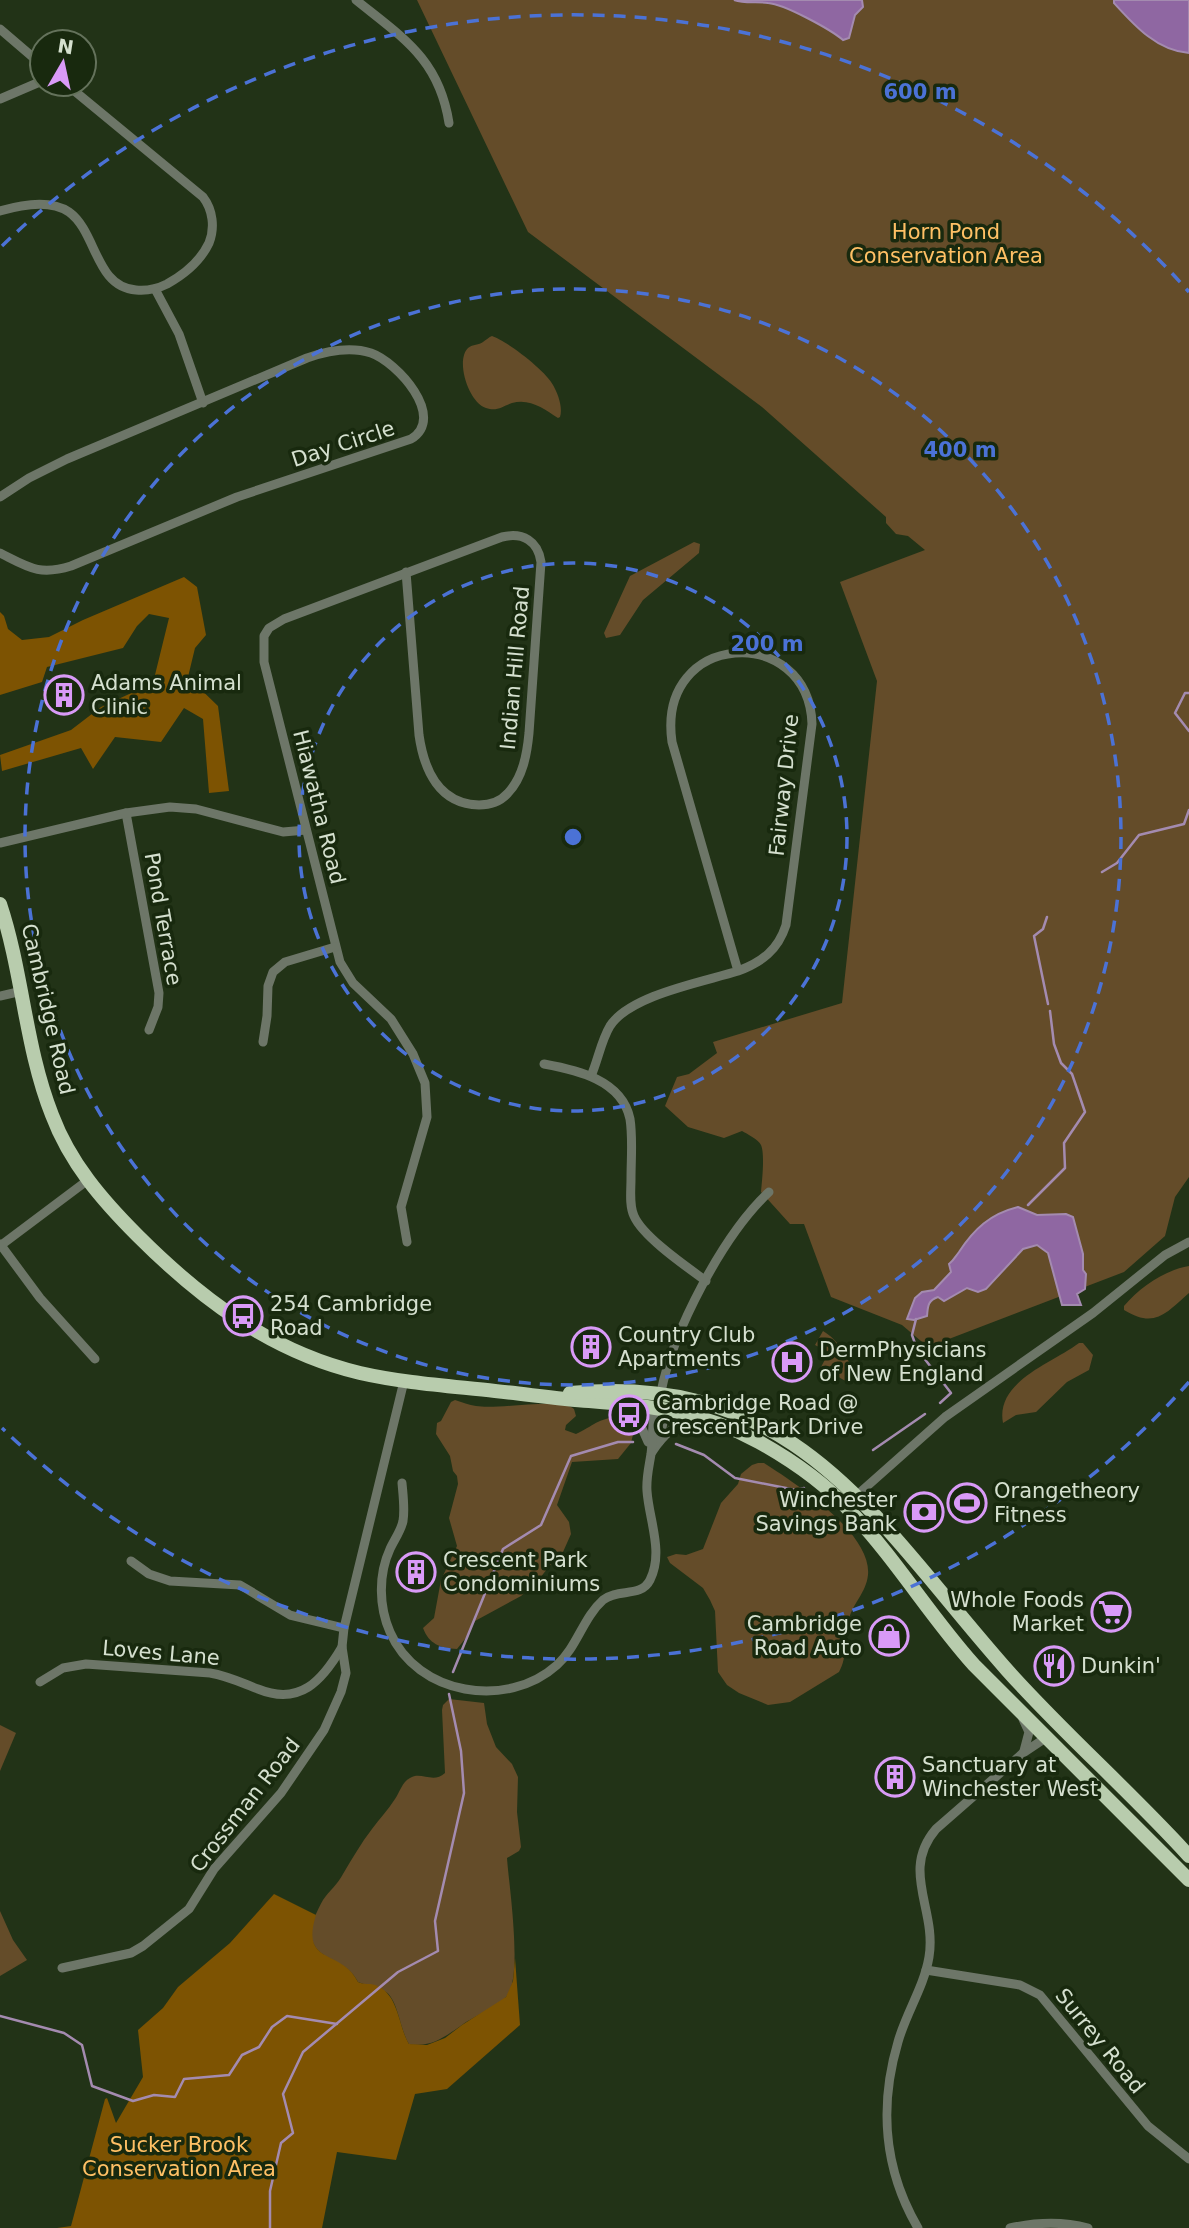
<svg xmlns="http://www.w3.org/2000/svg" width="1189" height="2228" viewBox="0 0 1189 2228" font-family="'DejaVu Sans',sans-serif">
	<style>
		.green { fill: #644c29 }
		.forest { fill: #7d5302 }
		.water { fill: #8f67a2; stroke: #a48bb0; stroke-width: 2 }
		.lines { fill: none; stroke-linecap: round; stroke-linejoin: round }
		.stream { stroke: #a48bb0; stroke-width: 2.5 }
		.minor { stroke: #6d7668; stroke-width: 9 }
		.trunk { stroke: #b8ccad; stroke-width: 14 }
		.ring { fill: none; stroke: #4b72d6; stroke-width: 3.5; stroke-dasharray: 12 9 }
		.labels { text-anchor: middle; stroke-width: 7; stroke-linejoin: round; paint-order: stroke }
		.park-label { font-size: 21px; fill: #ffc065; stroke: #18290e }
		.street-label { font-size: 21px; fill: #d5e0cf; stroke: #18290e }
		.poi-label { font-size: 21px; fill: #d5e0cf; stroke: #18290e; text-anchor: start }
		.centre { fill: #4b72d6; stroke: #18290e; stroke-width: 3.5 }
		.ring-label { font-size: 21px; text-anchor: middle; font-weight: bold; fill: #4b72d6; stroke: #18290e; stroke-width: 7; stroke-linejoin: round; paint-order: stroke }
	</style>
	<rect width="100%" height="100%" fill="#223317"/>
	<!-- green -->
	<g class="green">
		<path d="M417,0H1189V1177L1175,1197L1165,1236L1124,1272L928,1347L902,1325L831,1297L804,1224H790L761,1192C762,1181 765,1154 761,1145C758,1139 747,1134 742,1131L724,1138L688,1127L665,1106L677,1077L689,1074L717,1053L713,1042L842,1003L877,681L840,582L925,550L908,536L896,534L886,523V517L762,407L528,232Z"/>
		<path d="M492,336C507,341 546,371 553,385C558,394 563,407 560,417L558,418C544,409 530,398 512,403C503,406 497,412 486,408C469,403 455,361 468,348C473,344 479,345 483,342C486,340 489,337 492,336Z"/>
		<path d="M694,542L700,544L699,553L643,600L620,635L606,638L604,633L630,576Z"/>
		<path d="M1189,1266V1293C1166,1313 1155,1329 1124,1310V1306C1140,1287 1165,1270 1189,1266Z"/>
		<path d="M823,1331C840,1341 844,1355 855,1371L849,1383L821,1367L829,1352L815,1345Z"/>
		<path d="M1079,1343H1083L1093,1355L1089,1370L1067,1382L1036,1412L1016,1415L1003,1423C995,1381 1053,1363 1079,1343Z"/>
		<path d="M455,1400C462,1402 469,1405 476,1406C499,1410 560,1397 574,1409L576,1416L566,1425L565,1430L576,1434C597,1424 602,1414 628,1419L635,1426L631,1443L618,1459L572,1462L557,1505L569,1522L571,1534L563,1552L555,1559L536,1583L521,1596L475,1621L465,1639L457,1649C440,1648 429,1644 423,1628L434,1618L441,1580L457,1546L449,1518L458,1484L457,1476L453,1471L450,1456L436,1434L437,1423L441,1421L451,1402Z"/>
		<path d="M758,1463H764C795,1483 872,1533 868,1575C866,1593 853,1603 849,1619C844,1636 848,1657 839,1672L790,1702L768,1705L739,1693L727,1685L718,1672L715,1611L710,1600L703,1588L670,1563L667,1557L676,1554L686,1555L703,1549L721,1503L738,1484L741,1474L752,1465Z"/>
		<path d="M449,1699L484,1703L487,1724L496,1747L512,1764L518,1777L517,1812L521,1847L519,1851L507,1858C509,1886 523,1976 507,1996C498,2007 474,2016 462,2025C444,2037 431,2048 409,2044C400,2030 398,2000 386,1992C378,1987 367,1986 358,1982C347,1959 319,1962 312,1940C308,1928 317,1911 323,1900C329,1891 338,1884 343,1874C352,1859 361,1843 372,1829C379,1819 388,1810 395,1799C400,1792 402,1782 410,1778C421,1771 433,1784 445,1773L442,1710L443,1705Z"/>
		<path d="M0,1725L16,1733L0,1771Z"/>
		<path d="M0,1911L13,1940L27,1960L0,1976Z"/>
	</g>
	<!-- forest -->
	<g class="forest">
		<path d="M184,577L197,587L206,635L195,648L188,677L218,706L229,791L209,793L203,719L184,708L161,742L115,737L93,769L81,748L2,771L0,755L71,730L101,707L153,683L169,618L149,614L137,626L123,648L47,667L42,682L0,695V612L4,616L8,629L22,640L49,637L83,620Z"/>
		<path d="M274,1894L316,1915C300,1966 341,1948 358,1982C365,1985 369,1983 375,1985C399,1993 398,2026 409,2044L427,2045L445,2038L462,2025L506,1997L513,1981L515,1958L520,2025L447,2089L415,2094L396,2160L337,2152L322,2228H57L71,2226L105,2099L107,2098L116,2123L143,2077L138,2030L163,2008L178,1987L230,1943Z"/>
	</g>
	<!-- water -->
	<g class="water">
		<path d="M734,0H862L863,7L855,15L849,38L843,40C830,29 784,4 768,3C756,1 746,4 734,0Z"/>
		<path d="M1114,0H1189V53C1157,51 1134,25 1114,3Z"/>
		<path d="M1018,1207L1037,1215L1066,1214L1073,1217L1083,1254V1270L1086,1274L1085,1289L1077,1294L1081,1305H1062L1048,1253L1037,1245L1023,1249L986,1289L978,1292L967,1288L944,1301L938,1297C927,1301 928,1307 927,1316L914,1320L907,1319L915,1298L922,1292L934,1290L951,1272L949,1264C954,1260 955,1257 959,1252C974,1229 990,1214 1018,1207Z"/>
	</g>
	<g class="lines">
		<!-- stream -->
		<g class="stream">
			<path d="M1189,693H1185L1175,713L1189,731"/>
			<path d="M1102,872L1117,863L1139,835L1184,824L1189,810"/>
			<path d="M1047,917L1043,929L1034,936L1048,1004"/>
			<path d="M1028,1205L1065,1168L1064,1143L1085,1112L1072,1074L1061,1063L1054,1044L1050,1011"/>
			<path d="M916,1319L912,1335L917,1349L951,1393L940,1403"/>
			<path d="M676,1444L704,1455L735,1478L796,1490L804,1488"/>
			<path d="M873,1450L925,1414"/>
			<path d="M453,1672L503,1549L541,1525L571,1456L618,1442H633"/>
			<path d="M0,2016L64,2033L82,2045L92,2086L133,2101L154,2095L175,2097L184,2079L229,2075L242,2055L259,2047L272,2027L287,2016L337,2024"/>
			<path d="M270,2228V2191L281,2143L293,2133L283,2094L303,2052L398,1972L438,1951L435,1921L464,1793L461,1751L449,1694"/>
		</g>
		<!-- minor -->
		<g class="minor">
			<path d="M356,0C403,38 439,59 449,123"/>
			<path d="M0,29L42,65"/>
			<path d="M0,99L42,81"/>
			<path d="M0,211C20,205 50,199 69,212C97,232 95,287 136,290C147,291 157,289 167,284C185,274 200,262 209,243C215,228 213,210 203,197L66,84"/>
			<path d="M155,289L179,334L203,403"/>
			<path d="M0,497L29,478L67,459L307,358C327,351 349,346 371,353C397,362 447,417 411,439L237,497L71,566C39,576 28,567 0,553"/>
			<path d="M406,572L419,735C424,770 439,804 479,805C490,805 501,801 508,793C523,777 527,754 529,733L541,562C538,541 523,532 502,537L284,619L269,628L264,636V662L340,962L353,983L391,1019L413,1054L425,1083L427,1117L401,1207L407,1242"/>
			<path d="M126,813L159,993L158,1007L149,1030"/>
			<path d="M0,843L126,813L170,807L196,809L283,832L306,830"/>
			<path d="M0,996L22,991"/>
			<path d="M263,1042L267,1016L268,986L273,972L285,962L335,947"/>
			<path d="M544,1064C577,1070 622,1080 630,1119C633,1138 631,1159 631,1179C631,1190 629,1206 634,1216C643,1237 687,1267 706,1281"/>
			<path d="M591,1076C598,1060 601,1041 610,1026C630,995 703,982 738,971L672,742C656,630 809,623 812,724L786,925C778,950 762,962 738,971"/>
			<path d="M0,1244L40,1298L95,1359"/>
			<path d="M0,1246L88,1180"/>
			<path d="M661,1392C673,1331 723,1235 769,1192"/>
			<path d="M623,1406L637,1417L648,1442"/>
			<path d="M659,1442L666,1408"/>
			<path d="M652,1452C663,1435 677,1421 699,1421"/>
			<path d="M402,1483C403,1495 405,1509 403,1521C401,1531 394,1540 390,1549C378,1575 379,1607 390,1632C417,1695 507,1710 557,1665C577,1647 583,1618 603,1600C618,1588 641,1598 650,1580C664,1552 649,1520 647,1491C646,1478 649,1467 651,1454C653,1438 652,1424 655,1407"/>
			<path d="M856,1496L945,1417L1093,1313L1165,1255L1189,1242"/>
			<path d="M131,1561L149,1574L170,1581L240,1585L290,1615L344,1628"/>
			<path d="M40,1682L63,1668L86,1664L210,1673C228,1676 242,1683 258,1689C300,1706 322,1681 342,1647"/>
			<path d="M1023,1719L1029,1732L1024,1751"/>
			<path d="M62,1968L131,1953L143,1946L189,1909L214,1869L281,1793L324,1730L341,1692L346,1673L342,1647L344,1628L404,1381"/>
			<path d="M926,1970L1020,1985L1040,1995L1148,2126L1189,2159"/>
			<path d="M918,2228C884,2170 879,2106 898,2042C906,2013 924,1987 929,1957C937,1909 900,1871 936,1829L1023,1753L1047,1737"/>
			<path d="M1010,2228C1037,2222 1062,2221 1088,2228"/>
		</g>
		<!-- trunk -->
		<g class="trunk">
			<path d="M0,904C23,973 25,1047 52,1115C70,1163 102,1200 138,1236C201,1299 271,1352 360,1373C404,1383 450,1386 495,1391C526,1394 558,1399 589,1401C653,1406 702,1411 759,1442C793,1461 825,1483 851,1512C896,1559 930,1616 974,1665L1189,1880"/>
			<path d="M570,1393C799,1372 875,1521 1007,1670C1065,1735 1131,1792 1189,1856"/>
		</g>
	</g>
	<!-- distance rings -->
	<g class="ring">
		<circle cx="573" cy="837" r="274"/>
		<circle cx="573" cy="837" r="548"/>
		<path d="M1189 1382A822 822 0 0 1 2 1428M2 246A822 822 0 0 1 1189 292"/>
	</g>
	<!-- icons -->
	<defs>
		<g id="building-ring" transform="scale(2.0125)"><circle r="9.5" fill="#18290e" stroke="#d99af7" stroke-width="1.5"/><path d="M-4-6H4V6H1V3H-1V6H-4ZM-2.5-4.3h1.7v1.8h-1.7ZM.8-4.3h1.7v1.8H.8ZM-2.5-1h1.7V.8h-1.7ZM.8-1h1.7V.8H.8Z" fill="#d99af7"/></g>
		<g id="bus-ring" transform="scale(2.0125)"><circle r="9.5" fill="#18290e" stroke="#d99af7" stroke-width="1.5"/><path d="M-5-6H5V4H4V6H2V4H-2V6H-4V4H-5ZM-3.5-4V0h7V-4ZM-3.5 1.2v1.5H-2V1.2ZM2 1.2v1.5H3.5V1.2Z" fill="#d99af7"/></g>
		<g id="hospital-ring" transform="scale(2.0125)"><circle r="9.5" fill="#18290e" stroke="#d99af7" stroke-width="1.5"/><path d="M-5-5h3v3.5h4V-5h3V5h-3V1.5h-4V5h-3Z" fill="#d99af7"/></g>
		<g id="stadium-ring" transform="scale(2.0125)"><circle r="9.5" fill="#18290e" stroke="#d99af7" stroke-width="1.5"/><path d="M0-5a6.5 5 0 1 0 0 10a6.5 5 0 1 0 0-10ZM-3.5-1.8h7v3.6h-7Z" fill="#d99af7"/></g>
		<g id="bank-ring" transform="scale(2.0125)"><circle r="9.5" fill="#18290e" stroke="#d99af7" stroke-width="1.5"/><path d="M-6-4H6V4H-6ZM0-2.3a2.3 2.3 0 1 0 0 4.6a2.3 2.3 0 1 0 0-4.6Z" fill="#d99af7"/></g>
		<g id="supermarket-ring" transform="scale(2.0125)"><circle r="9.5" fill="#18290e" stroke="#d99af7" stroke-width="1.5"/><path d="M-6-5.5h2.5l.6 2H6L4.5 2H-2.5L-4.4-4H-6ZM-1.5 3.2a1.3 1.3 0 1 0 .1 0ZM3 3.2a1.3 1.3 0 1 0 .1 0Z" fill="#d99af7"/></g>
		<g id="shop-ring" transform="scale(2.0125)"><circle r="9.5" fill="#18290e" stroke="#d99af7" stroke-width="1.5"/><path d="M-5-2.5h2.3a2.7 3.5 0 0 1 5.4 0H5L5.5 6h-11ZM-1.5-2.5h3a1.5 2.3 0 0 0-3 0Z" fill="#d99af7"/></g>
		<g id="restaurant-ring" transform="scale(2.0125)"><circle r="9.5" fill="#18290e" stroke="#d99af7" stroke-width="1.5"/><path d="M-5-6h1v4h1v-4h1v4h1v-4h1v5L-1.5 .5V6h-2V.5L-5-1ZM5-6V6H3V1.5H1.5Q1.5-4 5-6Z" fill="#d99af7"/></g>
	</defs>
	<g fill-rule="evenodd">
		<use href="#building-ring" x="64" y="695"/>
		<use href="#bus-ring" x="243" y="1316"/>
		<use href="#building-ring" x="591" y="1347"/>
		<use href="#hospital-ring" x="792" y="1362"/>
		<use href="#bus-ring" x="629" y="1415"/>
		<use href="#stadium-ring" x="967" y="1503"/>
		<use href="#bank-ring" x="924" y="1512"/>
		<use href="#building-ring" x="416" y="1572"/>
		<use href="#supermarket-ring" x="1111" y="1612"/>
		<use href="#shop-ring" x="889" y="1636"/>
		<use href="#restaurant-ring" x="1054" y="1666"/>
		<use href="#building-ring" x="895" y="1777"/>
	</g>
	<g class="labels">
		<!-- park labels -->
		<g class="park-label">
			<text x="946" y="239">Horn Pond<tspan x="946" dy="24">Conservation Area</tspan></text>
			<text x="179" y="2152">Sucker Brook<tspan x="179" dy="24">Conservation Area</tspan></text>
		</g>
		<!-- street labels -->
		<g class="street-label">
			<text transform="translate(343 444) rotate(-18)" y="7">Day Circle</text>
			<text transform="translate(515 668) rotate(-85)" y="7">Indian Hill Road</text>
			<text transform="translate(784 785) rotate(-84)" y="7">Fairway Drive</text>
			<text transform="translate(319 807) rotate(76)" y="7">Hiawatha Road</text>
			<text transform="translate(163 919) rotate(80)" y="7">Pond Terrace</text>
			<text transform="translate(48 1009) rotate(77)" y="7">Cambridge Road</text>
			<text transform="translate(161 1653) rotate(5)" y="7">Loves Lane</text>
			<text transform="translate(245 1805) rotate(-52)" y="7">Crossman Road</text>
			<text transform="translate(1100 2041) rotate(51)" y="7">Surrey Road</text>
		</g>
		<!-- poi labels -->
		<g class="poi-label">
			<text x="91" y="690">Adams Animal<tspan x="91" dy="24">Clinic</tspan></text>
			<text x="270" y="1311">254 Cambridge<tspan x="270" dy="24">Road</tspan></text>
			<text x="618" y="1342">Country Club<tspan x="618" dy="24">Apartments</tspan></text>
			<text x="819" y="1357">DermPhysicians<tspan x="819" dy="24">of New England</tspan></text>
			<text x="656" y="1410">Cambridge Road @<tspan x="656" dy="24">Crescent Park Drive</tspan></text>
			<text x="994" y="1498">Orangetheory<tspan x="994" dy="24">Fitness</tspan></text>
			<text x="897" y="1507" text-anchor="end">Winchester<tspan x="897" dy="24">Savings Bank</tspan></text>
			<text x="443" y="1567">Crescent Park<tspan x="443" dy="24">Condominiums</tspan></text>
			<text x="1084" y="1607" text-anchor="end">Whole Foods<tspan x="1084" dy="24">Market</tspan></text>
			<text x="862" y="1631" text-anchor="end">Cambridge<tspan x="862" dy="24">Road Auto</tspan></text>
			<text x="1081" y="1673">Dunkin'</text>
			<text x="922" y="1772">Sanctuary at<tspan x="922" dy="24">Winchester West</tspan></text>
		</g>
	</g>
	<circle cx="573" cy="837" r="10" class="centre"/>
	<g class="ring-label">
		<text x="920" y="99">600 m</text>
		<text x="960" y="457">400 m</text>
		<text x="767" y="651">200 m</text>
	</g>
	<!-- north arrow -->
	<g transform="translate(63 63) rotate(9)"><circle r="33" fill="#18290e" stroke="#64725b" stroke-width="2"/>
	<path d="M0-5L12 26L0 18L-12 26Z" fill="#d99af7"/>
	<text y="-10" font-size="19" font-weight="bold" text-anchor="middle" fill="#d5e0cf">N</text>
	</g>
</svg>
